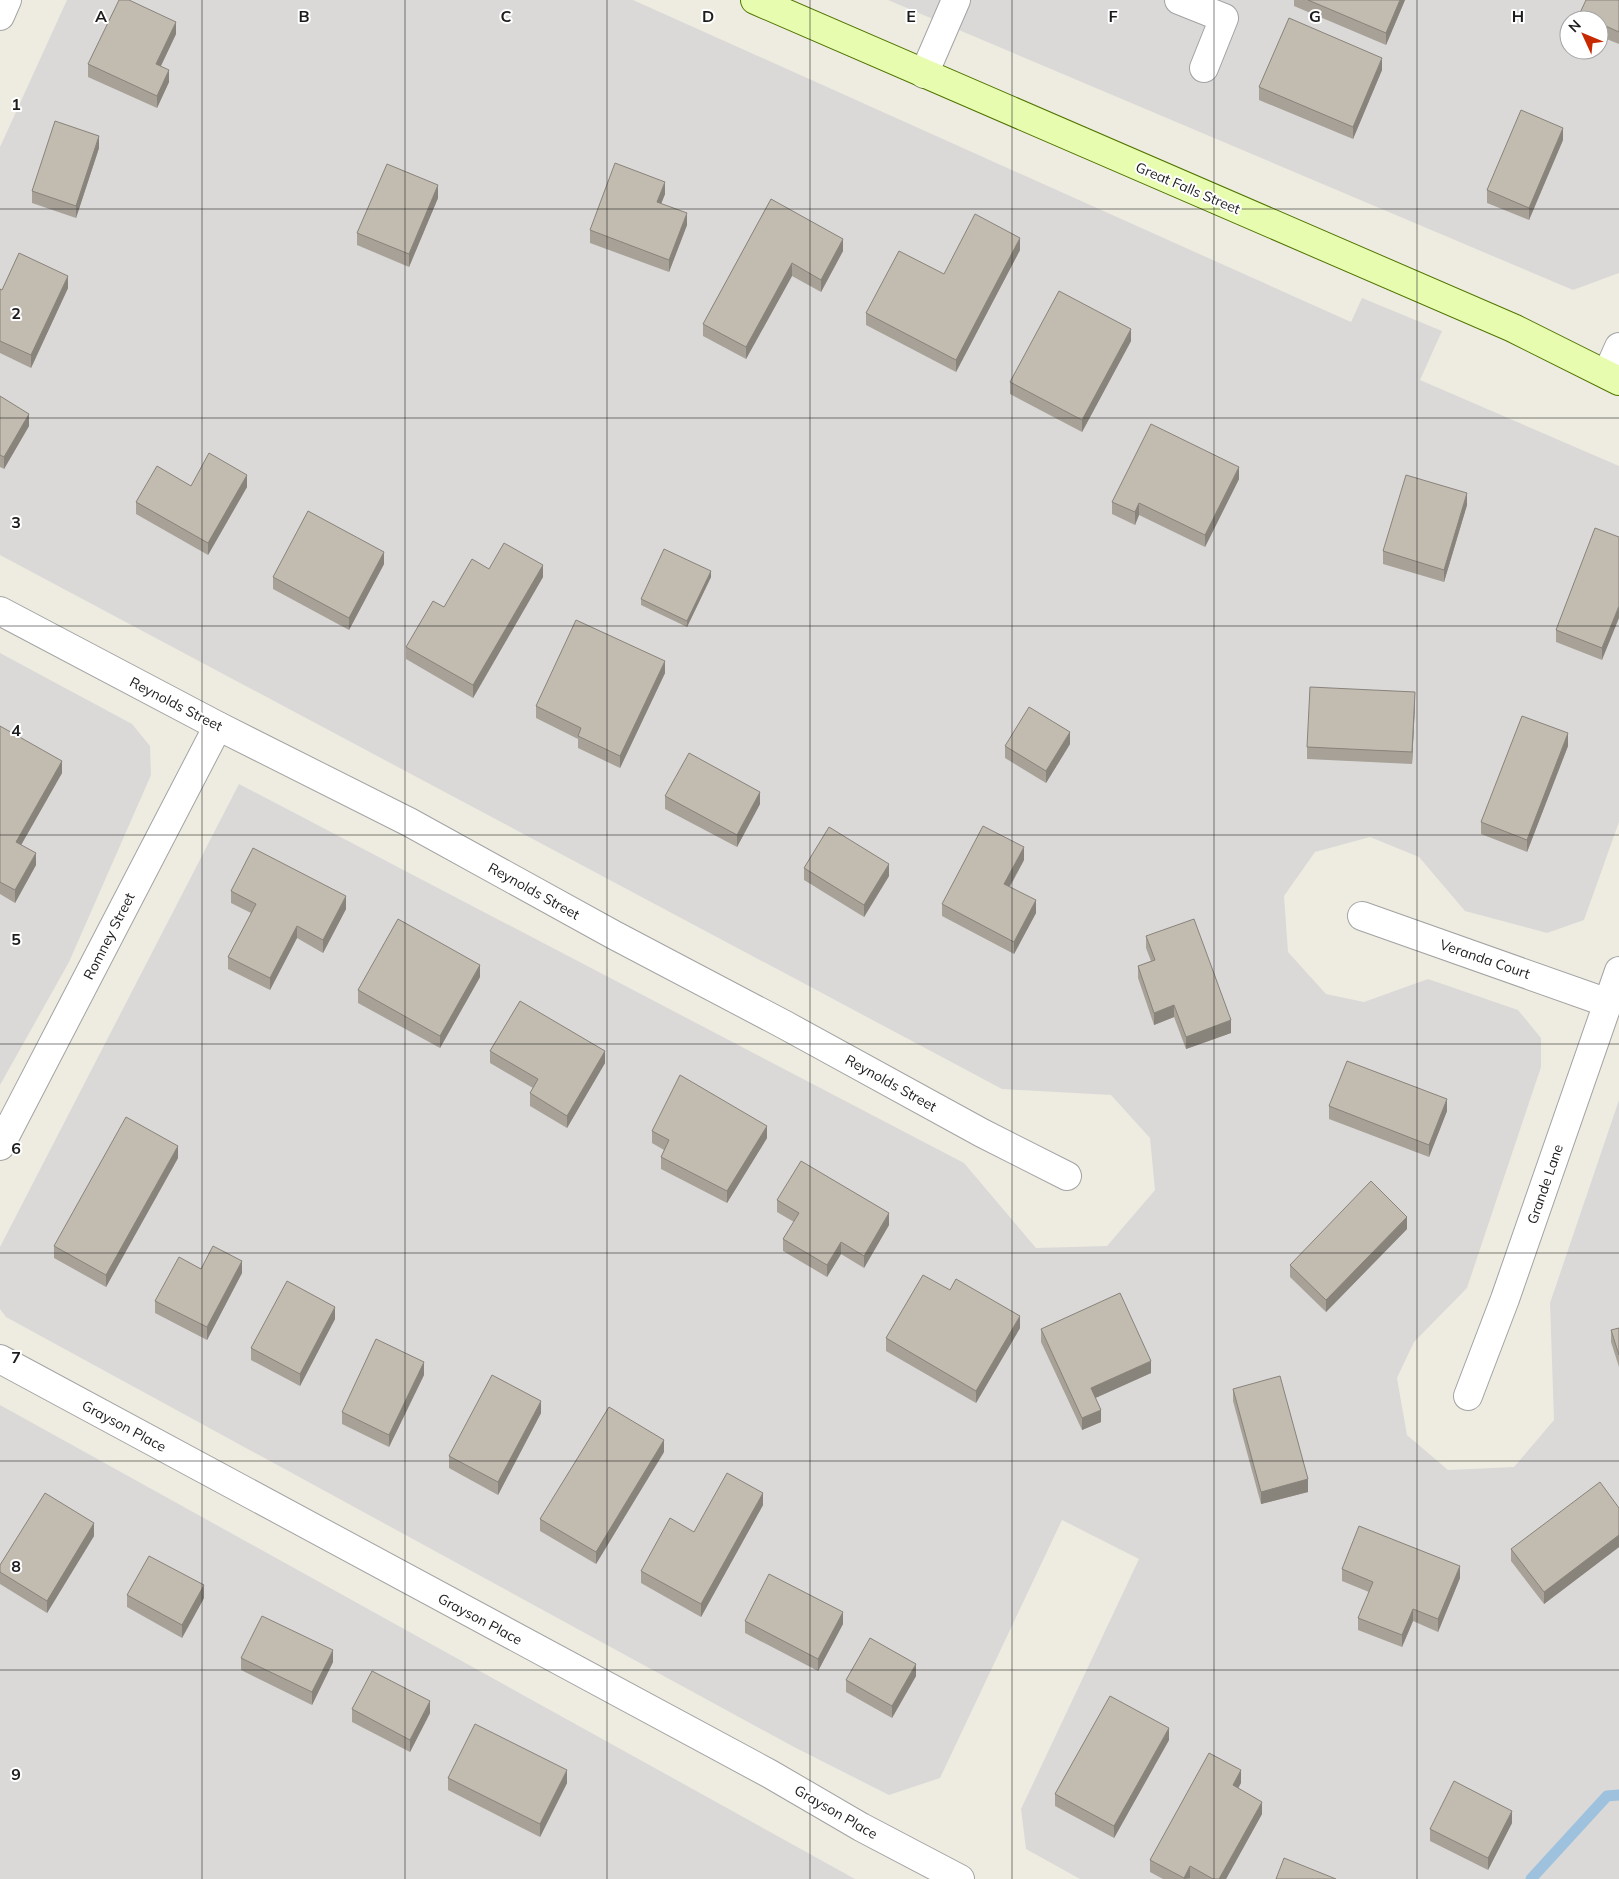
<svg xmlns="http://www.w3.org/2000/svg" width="1619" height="1879" viewBox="0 0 1619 1879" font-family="Mulish,sans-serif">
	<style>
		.residential { fill: #dad9d8; fill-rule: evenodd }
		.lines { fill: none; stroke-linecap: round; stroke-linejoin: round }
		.stream { stroke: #9ec2de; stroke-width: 11 }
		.minor-casing { stroke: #a3a3a3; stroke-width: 30 }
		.secondary-casing { stroke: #507501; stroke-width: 30 }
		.minor { stroke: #fff; stroke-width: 28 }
		.secondary { stroke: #e8fcb0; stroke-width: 28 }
		.wall { fill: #a7a197 }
		.shaded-wall { fill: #88837b }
		.building { fill: #c2bbb0; stroke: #88837b }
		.grid { fill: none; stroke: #1c1c1c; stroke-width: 1; stroke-opacity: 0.55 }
		.labels { text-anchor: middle; stroke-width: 4; stroke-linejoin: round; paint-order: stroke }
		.street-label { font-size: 14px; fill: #1c1c1c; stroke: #fff }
		.grid-label { font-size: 16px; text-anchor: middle; font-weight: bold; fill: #1c1c1c; stroke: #fff; stroke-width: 4; stroke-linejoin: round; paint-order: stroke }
	</style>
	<rect width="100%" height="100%" fill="#eeece0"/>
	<!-- residential -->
	<g class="residential">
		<path d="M67,0H633L1351,322L1362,298L1442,331L1420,380L1619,466V822L1584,920L1547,933L1465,911L1419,857L1370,837L1315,852L1284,896L1288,952L1326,994L1364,1002L1428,979L1518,1010L1541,1038V1067L1467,1288L1414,1342L1397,1378L1407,1435L1448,1470L1514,1467L1554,1420L1550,1303L1619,1100V1879H1080L1026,1849L1021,1809L1139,1559L1062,1520L940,1778L889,1795L794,1747L6,1317L0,1309V1247L239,784L964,1163L1036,1248L1107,1246L1155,1190L1150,1138L1111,1095L1002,1089L0,555V147Z"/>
		<path d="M888,0H1619V273L1573,290ZM1569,20H1599V50H1569Z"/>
		<path d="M0,653L132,724L150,746L151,775L69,962L0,1085Z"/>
		<path d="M0,1405L855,1879H0Z"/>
	</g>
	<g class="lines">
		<!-- stream -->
		<path class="stream" d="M1531,1879L1607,1796L1619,1795"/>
		<!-- minor casing -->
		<g class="minor-casing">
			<g id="minor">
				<path d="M1179,0L1224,18L1204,68"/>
				<path d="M0,16L7,0"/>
				<path d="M924,74L956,0"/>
				<path d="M1607,374L1619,347"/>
				<path d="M0,611L218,726L409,822L614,935L785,1025L982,1133L1067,1176"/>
				<path d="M1362,916L1608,1003"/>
				<path d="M0,1146L218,726"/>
				<path d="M0,1359L770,1774L861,1827L960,1879"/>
				<path d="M1468,1396L1505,1299L1619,971"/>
			</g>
		</g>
		<!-- secondary casing -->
		<g class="secondary-casing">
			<path id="secondary" d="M755,0L1513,328L1619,381"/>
		</g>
		<!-- minor -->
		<use href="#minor" class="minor"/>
		<!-- secondary -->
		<use href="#secondary" class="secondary"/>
	</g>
	<!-- wall -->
	<g class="wall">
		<path d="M1294,0H1405L1386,45L1294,6Z"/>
		<path d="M1619,0V44L1599,36V20H1579V15Z"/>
		<path d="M176,34L161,66L169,82L157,108L88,77V64Z"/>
		<path d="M1382,70L1353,139L1259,100V87Z"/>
		<path d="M1563,140L1529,220L1487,203V190Z"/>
		<path d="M99,148L76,218L32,203V191Z"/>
		<path d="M665,194L661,204L687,225L669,272L590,243V230Z"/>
		<path d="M438,198L409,267L357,245V233Z"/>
		<path d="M771,199L843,251L821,292L792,276L746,359L703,336V324Z"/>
		<path d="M1020,250L956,372L866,325V313L944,274Z"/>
		<path d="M68,288L31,368L0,353V289L2,290Z"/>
		<path d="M1131,341L1082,432L1010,394V382Z"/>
		<path d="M0,396L29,426L4,469L0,467Z"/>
		<path d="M1239,479L1205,547L1139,515L1135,525L1112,514V502Z"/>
		<path d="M191,486L247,487L208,555L136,514V502Z"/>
		<path d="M1467,505L1444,582L1383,564V551Z"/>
		<path d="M1619,537L1602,660L1556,642V630Z"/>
		<path d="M384,564L349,630L273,589V577Z"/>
		<path d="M489,569L543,577L473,698L406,659V647L444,607Z"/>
		<path d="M711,577L687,627L641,605V599Z"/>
		<path d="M665,673L620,768L578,748V739L536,718V706Z"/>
		<path d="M1415,704L1412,764L1307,759V747Z"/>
		<path d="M0,726L62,773L21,845L36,865L15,903L0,894Z"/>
		<path d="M1070,744L1046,783L1005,758V746Z"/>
		<path d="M1568,746L1527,852L1481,834V822Z"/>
		<path d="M665,796L760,804L737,847L665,809Z"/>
		<path d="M1024,860L1010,887L1036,913L1014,954L942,916V904Z"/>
		<path d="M804,868L889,876L864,917L804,880Z"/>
		<path d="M231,891L346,909L323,953L297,938L270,990L228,969V957L251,913L231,903Z"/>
		<path d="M1146,936L1231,1033L1186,1049L1174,1017L1154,1025L1138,978V966L1151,961L1146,948Z"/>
		<path d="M480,977L440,1048L358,1003V990Z"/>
		<path d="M490,1051L605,1063L567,1128L530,1106V1093L533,1088L490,1063Z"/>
		<path d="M1329,1106L1447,1111L1429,1157L1329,1119Z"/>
		<path d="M652,1131L767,1138L727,1203L661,1169V1157L664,1150L652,1143Z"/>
		<path d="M178,1158L106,1287L54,1258V1246Z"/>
		<path d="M777,1200L889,1225L864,1268L841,1254L827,1277L783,1251V1239L794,1222L777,1212Z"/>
		<path d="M1407,1229L1326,1312L1290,1277V1265Z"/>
		<path d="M201,1269L242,1273L207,1340L155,1313V1301Z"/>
		<path d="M950,1290L1020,1328L976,1403L886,1351V1338Z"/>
		<path d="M335,1319L300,1386L251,1360V1348Z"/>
		<path d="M1619,1328V1367L1611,1342V1330Z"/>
		<path d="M1041,1329L1151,1373L1095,1398L1101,1422L1082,1430L1041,1342Z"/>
		<path d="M424,1375L389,1447L342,1424V1412Z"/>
		<path d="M1233,1389L1308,1492L1261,1504L1233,1401Z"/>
		<path d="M541,1413L498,1495L449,1468V1456Z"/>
		<path d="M664,1452L596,1564L540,1531V1519Z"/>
		<path d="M763,1505L701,1617L641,1583V1571L694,1532Z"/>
		<path d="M1619,1508V1547L1544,1604L1511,1561V1549Z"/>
		<path d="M94,1536L47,1613L0,1584V1565Z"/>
		<path d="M1342,1569L1460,1578L1438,1632L1413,1621L1402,1647L1358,1630V1618L1369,1592L1342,1581Z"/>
		<path d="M127,1595L204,1598L182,1638L127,1607Z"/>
		<path d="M745,1621L843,1624L818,1671L745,1633Z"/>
		<path d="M241,1658L333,1662L312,1705L241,1670Z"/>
		<path d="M916,1676L892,1718L846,1692V1680Z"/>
		<path d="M352,1709L430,1713L410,1752L352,1722Z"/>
		<path d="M1169,1740L1114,1838L1055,1806V1794Z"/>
		<path d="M448,1778L567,1783L540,1837L448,1790Z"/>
		<path d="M1241,1783L1238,1788L1262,1814L1226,1879H1163L1150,1872V1860Z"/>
		<path d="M1512,1823L1488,1870L1430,1841V1829Z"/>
	</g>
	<!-- shaded-wall -->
	<g class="shaded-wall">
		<path d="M1400,0H1405L1386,45V33Z"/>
		<path d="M176,22V34L156,76V64Z"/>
		<path d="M1382,58V70L1353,139V127Z"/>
		<path d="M169,70V82L157,108V96Z"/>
		<path d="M1563,128V140L1529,220V208Z"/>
		<path d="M99,136V148L76,218V206Z"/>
		<path d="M665,182V194L657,214V202Z"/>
		<path d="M438,185V198L409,267V254Z"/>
		<path d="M687,213V225L669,272V260Z"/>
		<path d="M1020,238V250L956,372V360Z"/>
		<path d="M843,239V251L821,292V280Z"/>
		<path d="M792,263V276L746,359V347Z"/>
		<path d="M68,276V288L31,368V355Z"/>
		<path d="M1131,329V341L1082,432V420Z"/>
		<path d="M29,414V426L4,469V457Z"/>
		<path d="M1239,467V479L1205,547V535Z"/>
		<path d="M247,475V487L208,555V543Z"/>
		<path d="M1467,493V505L1444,582V570Z"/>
		<path d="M1139,503V515L1135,525V512Z"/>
		<path d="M384,552V564L349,630V618Z"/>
		<path d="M543,565V577L473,698V685Z"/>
		<path d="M711,571V577L687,627V621Z"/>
		<path d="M1619,606V618L1602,660V648Z"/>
		<path d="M665,661V673L620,768V756Z"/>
		<path d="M1415,692V704L1412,764V752Z"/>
		<path d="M1070,732V744L1046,783V771Z"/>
		<path d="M1568,733V746L1527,852V840Z"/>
		<path d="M62,761V773L16,854V842Z"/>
		<path d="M760,792V804L737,847V835Z"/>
		<path d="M1024,847V860L1004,896V884Z"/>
		<path d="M36,853V865L15,903V890Z"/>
		<path d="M889,864V876L864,917V905Z"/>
		<path d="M346,896V909L323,953V940Z"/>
		<path d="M1036,900V913L1014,954V942Z"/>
		<path d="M297,926V938L270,990V978Z"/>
		<path d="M480,965V977L440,1048V1036Z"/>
		<path d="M1174,1005V1017L1154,1025V1013Z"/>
		<path d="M1231,1020V1033L1186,1049V1037Z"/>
		<path d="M605,1051V1063L567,1128V1116Z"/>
		<path d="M1447,1099V1111L1429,1157V1145Z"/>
		<path d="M767,1126V1138L727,1203V1191Z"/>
		<path d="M178,1146V1158L106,1287V1275Z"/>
		<path d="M889,1213V1225L864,1268V1256Z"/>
		<path d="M1407,1217V1229L1326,1312V1300Z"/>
		<path d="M841,1242V1254L827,1277V1265Z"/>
		<path d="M242,1261V1273L207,1340V1327Z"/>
		<path d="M335,1307V1319L300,1386V1374Z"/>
		<path d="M1020,1316V1328L976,1403V1391Z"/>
		<path d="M1151,1361V1373L1091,1400V1388Z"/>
		<path d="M424,1362V1375L389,1447V1435Z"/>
		<path d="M541,1401V1413L498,1495V1482Z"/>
		<path d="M1101,1410V1422L1082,1430V1418Z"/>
		<path d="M664,1440V1452L596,1564V1552Z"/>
		<path d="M1308,1479V1492L1261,1504V1492Z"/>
		<path d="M763,1493V1505L701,1617V1604Z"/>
		<path d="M94,1523V1536L47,1613V1601Z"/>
		<path d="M1619,1535V1547L1544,1604V1592Z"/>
		<path d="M1460,1566V1578L1438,1632V1619Z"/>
		<path d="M204,1585V1598L182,1638V1625Z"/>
		<path d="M1413,1609V1621L1402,1647V1635Z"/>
		<path d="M843,1612V1624L818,1671V1659Z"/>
		<path d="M333,1650V1662L312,1705V1692Z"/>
		<path d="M916,1664V1676L892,1718V1706Z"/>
		<path d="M430,1701V1713L410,1752V1740Z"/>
		<path d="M1169,1728V1740L1114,1838V1826Z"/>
		<path d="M567,1770V1783L540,1837V1824Z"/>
		<path d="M1241,1770V1783L1233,1798V1785Z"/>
		<path d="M1262,1802V1814L1226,1879H1219Z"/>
		<path d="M1512,1811V1823L1488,1870V1858Z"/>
		<path d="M1190,1866V1878L1184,1879V1878Z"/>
	</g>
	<!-- building -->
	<g class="building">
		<path d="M119,0H129L176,22L156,64L169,70L157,96L88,64Z"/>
		<path d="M1308,0H1400L1386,33Z"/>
		<path d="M1586,0H1619V32L1599,23V20H1591L1579,15Z"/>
		<path d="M1289,18L1382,58L1353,127L1259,87Z"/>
		<path d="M1521,110L1563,128L1529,208L1487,190Z"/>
		<path d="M55,121L99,136L76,206L32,191Z"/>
		<path d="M615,163L665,182L657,202L687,213L669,260L590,230Z"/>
		<path d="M387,164L438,185L409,254L357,233Z"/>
		<path d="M771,199L843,239L821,280L792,263L746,347L703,324Z"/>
		<path d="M975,214L1020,238L956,360L866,313L899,251L944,274Z"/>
		<path d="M19,253L68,276L31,355L0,341V289L2,290Z"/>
		<path d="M1059,291L1131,329L1082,420L1010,382Z"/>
		<path d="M0,396L29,414L4,457L0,455Z"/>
		<path d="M1151,424L1239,467L1205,535L1139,503L1135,512L1112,502Z"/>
		<path d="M209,453L247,475L208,543L136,502L157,466L191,486Z"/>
		<path d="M1406,475L1467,493L1444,570L1383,551Z"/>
		<path d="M308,511L384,552L349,618L273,577Z"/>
		<path d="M1595,528L1619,537V606L1602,648L1556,630Z"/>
		<path d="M504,543L543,565L473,685L406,647L433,601L444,607L472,559L489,569Z"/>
		<path d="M664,549L711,571L687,621L641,599Z"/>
		<path d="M576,620L665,661L620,756L578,736L581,728L536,706Z"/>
		<path d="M1310,687L1415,692L1412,752L1307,747Z"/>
		<path d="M1029,707L1070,732L1046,771L1005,746Z"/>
		<path d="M1522,716L1568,733L1527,840L1481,822Z"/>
		<path d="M0,726L62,761L16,842L36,853L15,890L0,882Z"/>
		<path d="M689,753L760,792L737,835L665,796Z"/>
		<path d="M983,826L1024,847L1004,884L1036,900L1014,942L942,904Z"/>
		<path d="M829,827L889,864L864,905L804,868Z"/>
		<path d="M253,848L346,896L323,940L297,926L270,978L228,957L256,904L231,891Z"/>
		<path d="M398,919L480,965L440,1036L358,990Z"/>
		<path d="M1194,919L1231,1020L1186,1037L1174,1005L1154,1013L1138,966L1155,960L1146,936Z"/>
		<path d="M520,1001L605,1051L567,1116L530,1093L538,1079L490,1051Z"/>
		<path d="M1347,1061L1447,1099L1429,1145L1329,1106Z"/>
		<path d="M680,1075L767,1126L727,1191L661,1157L669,1140L652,1131Z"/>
		<path d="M126,1117L178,1146L106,1275L54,1246Z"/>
		<path d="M801,1161L889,1213L864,1256L841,1242L827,1265L783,1239L799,1213L777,1200Z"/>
		<path d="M1371,1181L1407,1217L1326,1300L1290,1265Z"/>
		<path d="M213,1246L242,1261L207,1327L155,1301L179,1257L201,1269Z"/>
		<path d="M923,1275L950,1290L956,1279L1020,1316L976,1391L886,1338Z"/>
		<path d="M287,1281L335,1307L300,1374L251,1348Z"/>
		<path d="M1120,1293L1151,1361L1091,1388L1101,1410L1082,1418L1041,1329Z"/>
		<path d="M1619,1328V1355L1611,1330Z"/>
		<path d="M376,1339L424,1362L389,1435L342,1412Z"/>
		<path d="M492,1375L541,1401L498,1482L449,1456Z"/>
		<path d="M1280,1376L1308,1479L1261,1492L1233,1389Z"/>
		<path d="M609,1407L664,1440L596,1552L540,1519Z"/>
		<path d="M727,1473L763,1493L701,1604L641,1571L670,1518L694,1532Z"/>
		<path d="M1600,1482L1619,1508V1535L1544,1592L1511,1549Z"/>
		<path d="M45,1493L94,1523L47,1601L0,1572V1565Z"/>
		<path d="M1359,1526L1460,1566L1438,1619L1413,1609L1402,1635L1358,1618L1373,1582L1342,1569Z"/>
		<path d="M149,1556L204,1585L182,1625L127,1595Z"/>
		<path d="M769,1574L843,1612L818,1659L745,1621Z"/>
		<path d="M262,1616L333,1650L312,1692L241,1658Z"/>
		<path d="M870,1638L916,1664L892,1706L846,1680Z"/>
		<path d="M372,1671L430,1701L410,1740L352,1709Z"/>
		<path d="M1110,1696L1169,1728L1114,1826L1055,1794Z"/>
		<path d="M475,1724L567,1770L540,1824L448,1778Z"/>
		<path d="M1209,1753L1241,1770L1233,1785L1262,1802L1219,1879H1213L1190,1866L1184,1878L1150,1860Z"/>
		<path d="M1454,1781L1512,1811L1488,1858L1430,1829Z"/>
		<path d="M1284,1858L1336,1879H1276Z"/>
	</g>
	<!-- grid -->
	<path class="grid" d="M202,0V1879M405,0V1879M607,0V1879M810,0V1879M1012,0V1879M1214,0V1879M1417,0V1879M0,209H1619M0,418H1619M0,626H1619M0,835H1619M0,1044H1619M0,1253H1619M0,1461H1619M0,1670H1619"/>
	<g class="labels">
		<!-- street labels -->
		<g class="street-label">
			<text transform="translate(1188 188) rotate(23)" y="5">Great Falls Street</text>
			<text transform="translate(176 704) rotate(27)" y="5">Reynolds Street</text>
			<text transform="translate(534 891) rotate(29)" y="5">Reynolds Street</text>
			<text transform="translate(109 936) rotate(-63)" y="5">Romney Street</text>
			<text transform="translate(1485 959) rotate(19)" y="5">Veranda Court</text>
			<text transform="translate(891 1083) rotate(29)" y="5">Reynolds Street</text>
			<text transform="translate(1545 1184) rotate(-71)" y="5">Grande Lane</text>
			<text transform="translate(124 1426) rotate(28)" y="5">Grayson Place</text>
			<text transform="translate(480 1619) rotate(28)" y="5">Grayson Place</text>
			<text transform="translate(836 1812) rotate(30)" y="5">Grayson Place</text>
		</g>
	</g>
	<g class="grid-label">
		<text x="101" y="22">A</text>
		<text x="304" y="22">B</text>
		<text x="506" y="22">C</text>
		<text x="708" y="22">D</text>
		<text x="911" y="22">E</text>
		<text x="1113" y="22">F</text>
		<text x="1315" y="22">G</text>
		<text x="1518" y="22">H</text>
		<text x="16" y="110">1</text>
		<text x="16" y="319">2</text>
		<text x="16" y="528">3</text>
		<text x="16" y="736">4</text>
		<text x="16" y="945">5</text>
		<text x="16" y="1154">6</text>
		<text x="16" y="1363">7</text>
		<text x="16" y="1572">8</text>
		<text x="16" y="1780">9</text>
	</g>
	<!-- north arrow -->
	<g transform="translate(1584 35) rotate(314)"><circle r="24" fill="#ffffff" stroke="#a4a4a4"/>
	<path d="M0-4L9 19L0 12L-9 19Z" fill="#c72900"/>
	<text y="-8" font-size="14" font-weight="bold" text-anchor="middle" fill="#1c1c1c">N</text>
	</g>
</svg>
